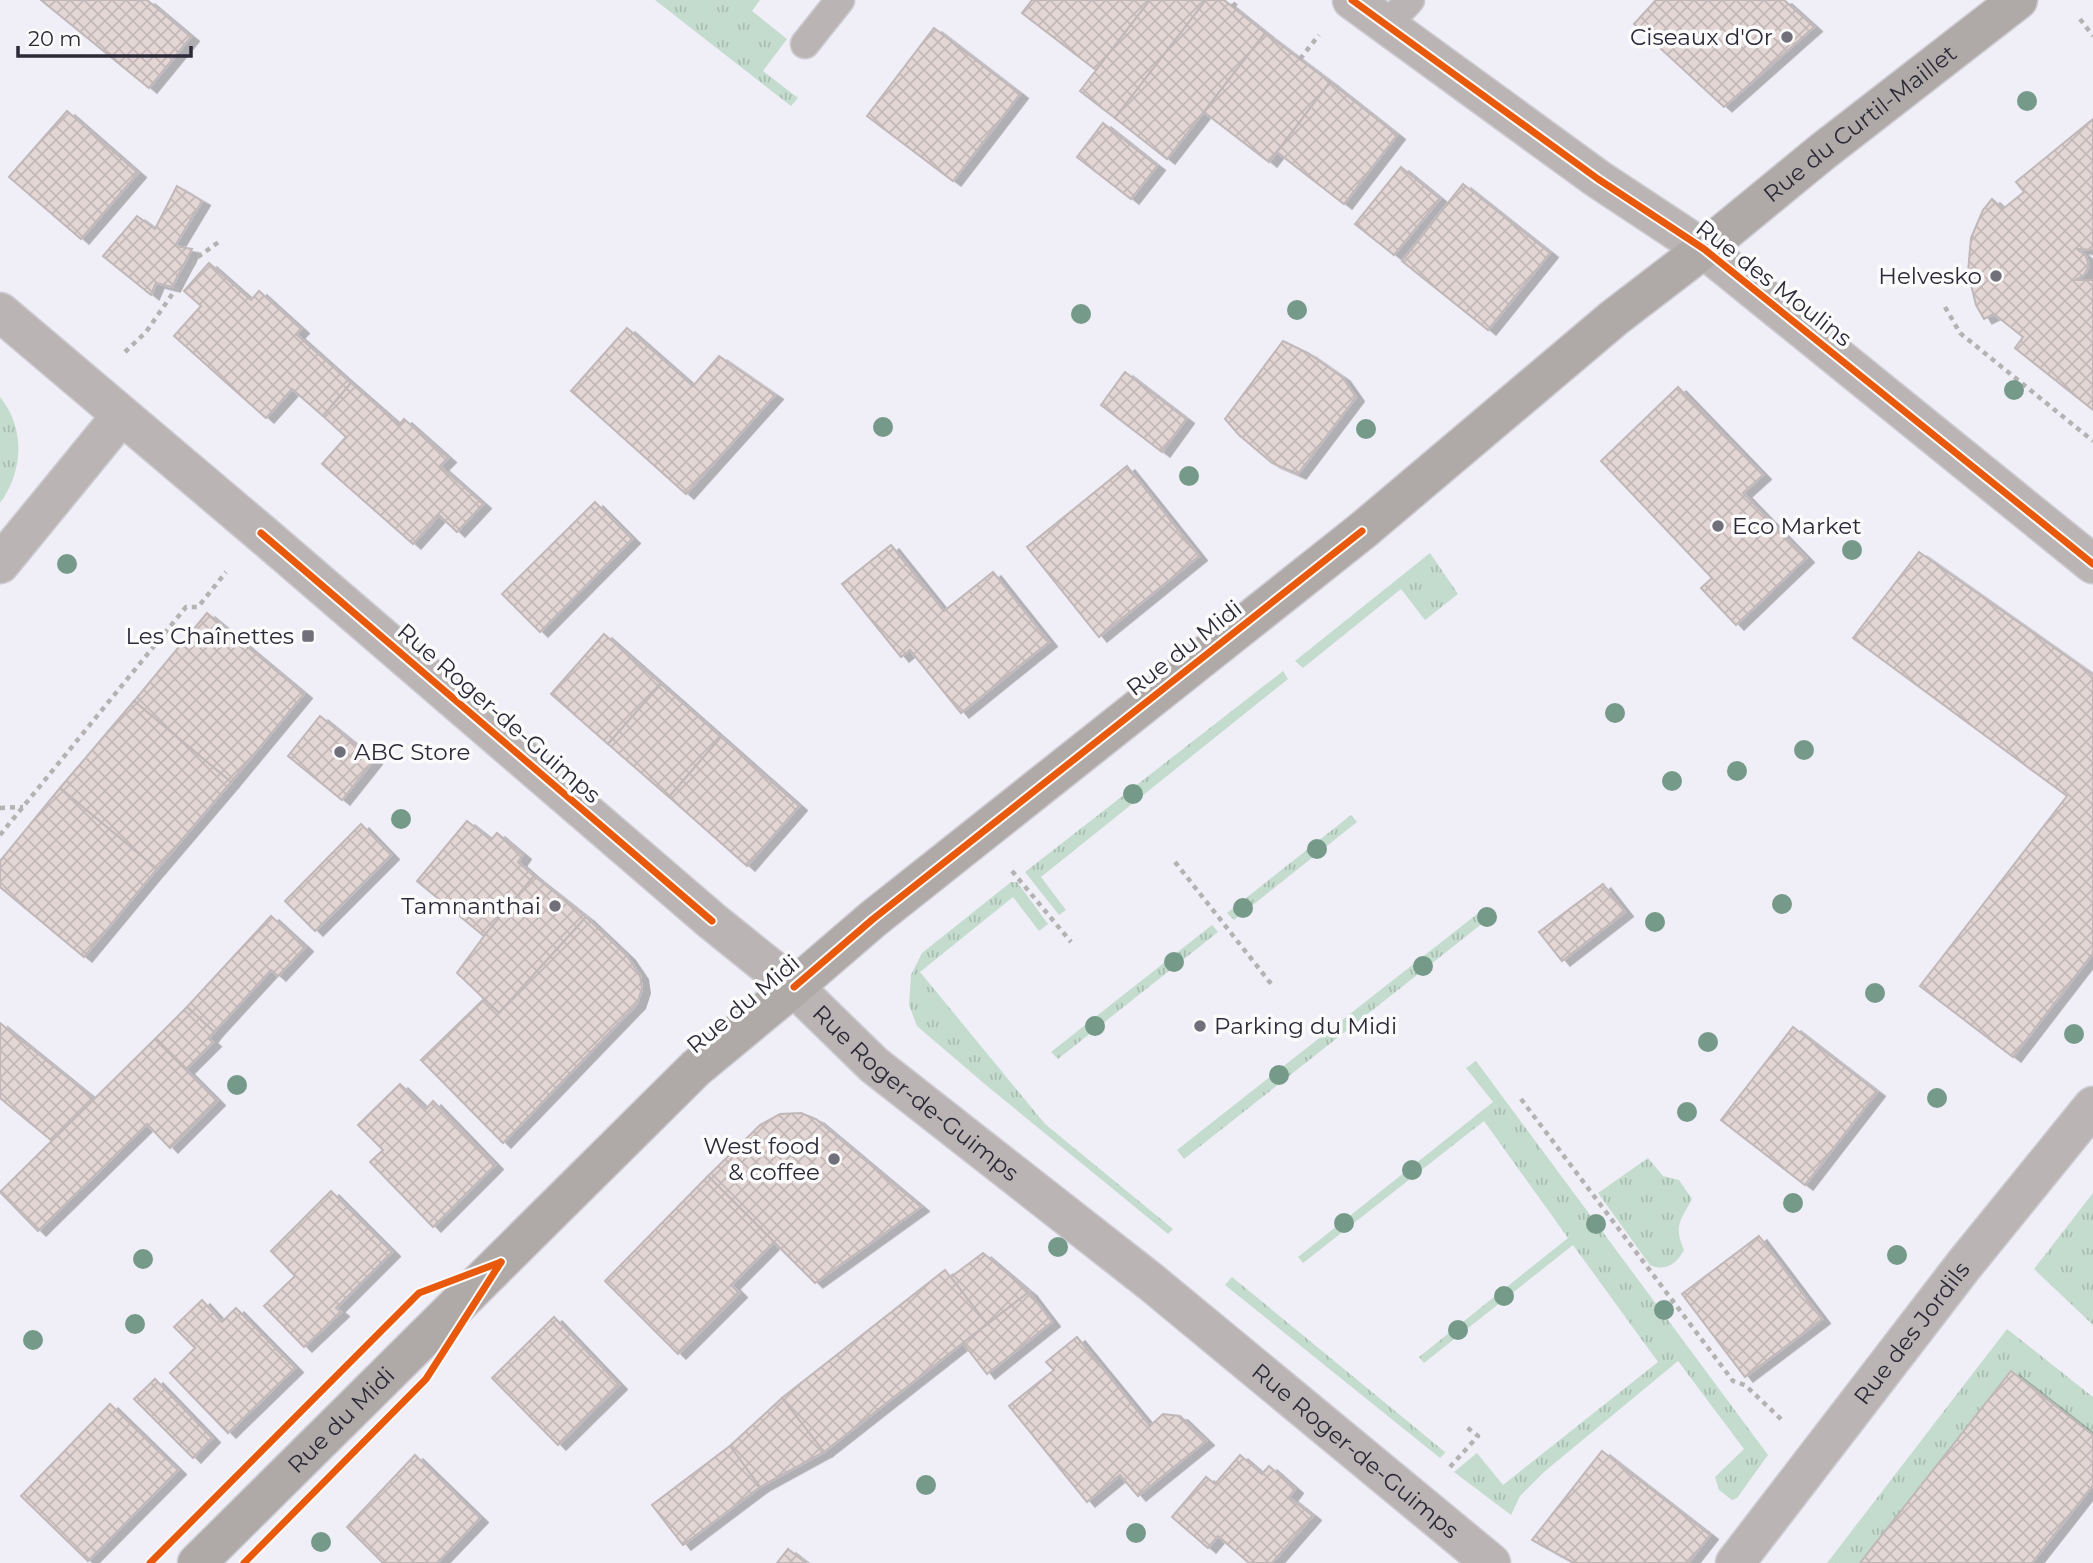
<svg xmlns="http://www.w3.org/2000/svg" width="2093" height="1563" viewBox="0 0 2093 1563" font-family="Montserrat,sans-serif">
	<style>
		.grass { fill: url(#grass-tufts) }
		.building { fill: url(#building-cross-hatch); stroke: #bfb7b8; stroke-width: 2; filter: url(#shadow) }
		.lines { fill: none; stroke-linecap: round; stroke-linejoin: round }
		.service-casing { stroke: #ceccd3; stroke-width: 31 }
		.minor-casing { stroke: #ceccd3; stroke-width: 41 }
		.tertiary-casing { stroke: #ceccd3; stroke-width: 41 }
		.secondary-casing { stroke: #ceccd3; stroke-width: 41 }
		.path { stroke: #b4b2b3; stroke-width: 4.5; stroke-dasharray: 5 5; stroke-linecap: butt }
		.service { stroke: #bab5b4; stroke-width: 28 }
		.minor { stroke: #bab5b4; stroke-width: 38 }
		.tertiary { stroke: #bab5b4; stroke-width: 38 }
		.secondary { stroke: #afaaa8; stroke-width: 38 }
		.cycleway-casing { stroke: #fbfbfb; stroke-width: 11 }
		.cycleway { stroke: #e8590c; stroke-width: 7 }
		.tree { fill: #759a8a }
		.poi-dot { fill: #716f7a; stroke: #fbfbfb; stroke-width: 2.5 }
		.labels { text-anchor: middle; stroke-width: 7; stroke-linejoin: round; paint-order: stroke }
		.poi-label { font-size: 23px; fill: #2c2a38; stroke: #fbfbfb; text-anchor: end }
		.street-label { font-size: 23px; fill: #2c2a38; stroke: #fbfbfb }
	</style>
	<defs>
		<pattern id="grass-tufts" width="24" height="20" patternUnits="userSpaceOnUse" patternTransform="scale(1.75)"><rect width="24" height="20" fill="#c4dcce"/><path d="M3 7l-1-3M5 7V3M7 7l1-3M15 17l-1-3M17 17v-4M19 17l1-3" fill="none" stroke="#a9bdb2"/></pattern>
		<pattern id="building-cross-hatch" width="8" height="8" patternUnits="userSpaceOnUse" patternTransform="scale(1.75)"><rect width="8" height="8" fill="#e3d6d5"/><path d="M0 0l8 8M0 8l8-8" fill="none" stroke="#c3b8b8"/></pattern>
		<filter id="shadow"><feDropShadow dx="8" dy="4.5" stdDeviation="0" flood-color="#0004"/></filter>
	</defs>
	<rect width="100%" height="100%" fill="#f0eef6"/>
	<!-- grass -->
	<g class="grass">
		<path d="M655,0H760L752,11L787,39L763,71L798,98L791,106Z"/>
		<path d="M0,397C26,429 23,472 0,503Z"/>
		<path d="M1430,553L1458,594L1425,620L1401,589L1303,668L1295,661Z"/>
		<path d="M1283,671L1288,679L1041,877L1066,910L1059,915L1025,872Z"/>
		<path d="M1351,815L1357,822L1234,920L1227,913Z"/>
		<path d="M1011,882H1017L1048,924L1039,931L1013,897L920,972L1045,1124L1173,1229L1168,1234L987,1086L917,1026L909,1005L911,975L922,953Z"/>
		<path d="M1486,907L1493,915L1184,1159L1177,1150Z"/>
		<path d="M1212,925L1218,932L1058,1059L1051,1052Z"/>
		<path d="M1476,1061L1768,1455L1737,1498L1732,1500L1719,1490L1715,1477L1744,1449L1678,1361L1544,1472L1520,1496L1511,1515L1454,1472L1477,1453L1503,1485L1658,1362L1573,1245L1424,1363L1419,1357L1568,1238L1484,1121L1303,1263L1298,1257L1493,1102L1466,1068Z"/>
		<path d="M1648,1158L1663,1176L1679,1180L1692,1199C1681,1220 1673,1225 1684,1250C1676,1264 1666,1272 1650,1265L1598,1193Z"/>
		<path d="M2093,1193V1325L2034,1269Z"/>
		<path d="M1232,1277L1445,1452V1453L1440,1458L1225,1285Z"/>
		<path d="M2007,1329L2093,1397V1435L2010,1371L1860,1563H1827Z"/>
	</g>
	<!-- building -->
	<g class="building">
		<path d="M41,0H147L191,37L149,88Z"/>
		<path d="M1032,0H1150L1096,70L1022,13Z"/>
		<path d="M1150,0H1206L1115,118L1080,91Z"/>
		<path d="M1206,0H1224L1265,33L1167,159L1115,118Z"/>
		<path d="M1656,0H1784L1814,27L1724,107L1634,24Z"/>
		<path d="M934,28L1020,94L953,181L867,116Z"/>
		<path d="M1265,33L1330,82L1269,162L1204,112Z"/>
		<path d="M1330,82L1397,135L1344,204L1277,152Z"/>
		<path d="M67,111L138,173L81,239L9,177Z"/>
		<path d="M2093,119V250L2077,249L2086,256L2089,266L2084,275L2075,280H2093V410L2015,348L2023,337L1994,314L1984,319L1976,305L1968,272L1971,238L1983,210L1992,199L2003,209L2024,192L2016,182Z"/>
		<path d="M1103,123L1157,166L1131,199L1077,157Z"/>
		<path d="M1401,167L1440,199L1394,255L1355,224Z"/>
		<path d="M1463,184L1550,253L1488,330L1402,261Z"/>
		<path d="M177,186L202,201L175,246L192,249L172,287L156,283L151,295L103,256L137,216L155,229Z"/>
		<path d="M209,263L251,300L259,291L301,329L296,334L351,383L323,416L292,389L266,418L174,336L201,306L184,291Z"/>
		<path d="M627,328L693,386L719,356L775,395L686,494L571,391Z"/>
		<path d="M1283,341L1308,353L1342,377L1356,397L1298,474L1272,463L1239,435L1225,419Z"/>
		<path d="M1125,372L1186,419L1162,452L1101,405Z"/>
		<path d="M351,383L399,425L404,419L448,458L440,466L483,504L457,532L439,515L413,544L322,464L346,437L323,416Z"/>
		<path d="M1678,387L1763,475L1743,493L1806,558L1736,625L1701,588L1712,578L1601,461Z"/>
		<path d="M1127,466L1199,556L1099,637L1027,547Z"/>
		<path d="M595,502L632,539L540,632L502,594Z"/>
		<path d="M891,545L944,611L993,572L1049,642L961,713L910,650L901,657L842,584Z"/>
		<path d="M1919,552L2093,675V953L2013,1057L1920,986L2067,796L1853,638Z"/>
		<path d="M207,613L304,694L231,782L134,701Z"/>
		<path d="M604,634L661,684L608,744L551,694Z"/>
		<path d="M661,684L721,737L669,797L608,744Z"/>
		<path d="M134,701L231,782L157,869L60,788Z"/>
		<path d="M320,716L374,760L342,800L288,756Z"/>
		<path d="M721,737L799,806L747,866L669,797Z"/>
		<path d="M60,788L157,869L84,957L0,887V861Z"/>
		<path d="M467,821L491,840L497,833L523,855L518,862L534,876L484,936L417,881Z"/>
		<path d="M361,824L391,855L315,931L285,901Z"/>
		<path d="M534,876L586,917L499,1013L457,973L484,936Z"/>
		<path d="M1603,884L1625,912L1562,961L1539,932Z"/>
		<path d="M271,916L305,947L278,976L271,970L214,1032L187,1007Z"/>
		<path d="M586,917L627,956L640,975L642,989L637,1004L503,1143L421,1060L484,999L499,1013Z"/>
		<path d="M187,1007L214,1032L209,1039L213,1042L185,1070L155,1039Z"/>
		<path d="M0,1023L94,1099L52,1141L0,1098Z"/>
		<path d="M1793,1027L1877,1092L1805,1185L1721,1120Z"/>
		<path d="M155,1039L217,1101L170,1148L147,1124L38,1231L0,1192Z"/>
		<path d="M400,1084L426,1109L433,1101L495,1165L433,1227L370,1162L383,1150L358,1125Z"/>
		<path d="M801,1113L816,1119L921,1207L815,1283L708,1176L760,1125L780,1114Z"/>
		<path d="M708,1176L774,1242L731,1285L739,1293L678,1354L605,1281Z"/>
		<path d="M331,1191L392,1252L336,1308L341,1312L304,1347L264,1306L295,1276L271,1251Z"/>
		<path d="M1759,1236L1822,1319L1745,1377L1682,1294Z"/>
		<path d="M983,1253L1029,1292L987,1324L951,1277Z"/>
		<path d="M945,1270L987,1324L824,1452L782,1398Z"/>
		<path d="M1029,1292L1052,1322L987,1374L963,1343Z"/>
		<path d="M202,1300L222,1322L236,1308L295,1368L228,1433L170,1373L195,1348L174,1327Z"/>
		<path d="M554,1317L619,1385L558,1445L492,1378Z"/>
		<path d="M1077,1337L1150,1426L1163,1414L1180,1416L1206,1441L1138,1496L1120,1475L1087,1502L1009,1406L1054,1370L1046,1362Z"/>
		<path d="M2011,1371L2093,1435V1485L2032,1563H1860Z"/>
		<path d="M155,1379L212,1438L193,1458L134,1399Z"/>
		<path d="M782,1398L824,1452L760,1487L730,1446Z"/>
		<path d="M110,1404L178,1470L88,1561L21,1496Z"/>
		<path d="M730,1446L760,1487L683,1545L652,1505Z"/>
		<path d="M1602,1451L1710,1535L1688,1563H1574L1532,1540Z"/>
		<path d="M415,1455L480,1518L437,1563H383L347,1527Z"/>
		<path d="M1240,1455L1262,1474L1269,1466L1295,1489L1289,1497L1313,1516L1272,1563H1249L1218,1536L1208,1548L1172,1517L1206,1477L1215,1484Z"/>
		<path d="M788,1549L806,1563H777Z"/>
	</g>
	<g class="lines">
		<!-- service casing -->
		<g class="service-casing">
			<g id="service">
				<path d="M1387,25L1410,0"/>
				<path d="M805,44L840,0"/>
			</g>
		</g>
		<!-- minor casing -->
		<g class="minor-casing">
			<g id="minor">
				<path d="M1352,0L1598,179L1704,249"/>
				<path id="s1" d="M0,312L261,533L712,921L794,987L874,1065L1151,1282L1491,1563"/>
				<path d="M0,564L121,416"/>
				<path id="s2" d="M1735,1563L1964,1265L2093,1106"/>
			</g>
		</g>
		<!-- tertiary casing -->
		<g class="tertiary-casing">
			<path id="tertiary" d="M1704,249L2093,564"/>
		</g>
		<!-- secondary casing -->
		<g class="secondary-casing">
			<g id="secondary">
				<path id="s3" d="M197,1563L696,1068L794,987L873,919L1362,531L1614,318L1704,249L1822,152L2018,0"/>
			</g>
		</g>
		<!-- path -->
		<g class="path">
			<path d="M1233,7L1238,0"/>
			<path d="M2080,19L2093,36"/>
			<path d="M1300,59L1319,35"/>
			<path d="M1945,307L1960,333L2093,441"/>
			<path d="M125,352L146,332L198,257L220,241"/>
			<path d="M0,808L23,807"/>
			<path d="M0,835L186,607H198L226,572"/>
			<path d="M1175,862L1272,985"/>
			<path d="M1012,871L1071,942"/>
			<path d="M1521,1099L1733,1381L1745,1385L1782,1420"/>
			<path d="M1450,1467L1478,1436L1464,1425"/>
		</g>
		<!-- service -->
		<use href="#service" class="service"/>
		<!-- minor -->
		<use href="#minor" class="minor"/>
		<!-- tertiary -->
		<use href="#tertiary" class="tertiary"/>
		<!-- secondary -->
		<use href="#secondary" class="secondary"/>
		<!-- cycleway casing -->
		<g class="cycleway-casing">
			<g id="cycleway">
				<path d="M1352,0L1598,179L1704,249L2093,564"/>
				<path d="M261,533L712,921"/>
				<path d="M794,987L873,919L1362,531"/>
				<path d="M150,1563L419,1293L501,1262"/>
				<path d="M244,1563L426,1379L501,1262"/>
			</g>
		</g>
		<!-- cycleway -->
		<use href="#cycleway" class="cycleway"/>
	</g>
	<!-- trees -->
	<g class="tree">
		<circle cx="2027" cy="101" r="10"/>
		<circle cx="1297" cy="310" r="10"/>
		<circle cx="1081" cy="314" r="10"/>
		<circle cx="2014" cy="390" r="10"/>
		<circle cx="883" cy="427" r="10"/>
		<circle cx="1366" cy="429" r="10"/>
		<circle cx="1189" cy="476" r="10"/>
		<circle cx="1852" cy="550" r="10"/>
		<circle cx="67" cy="564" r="10"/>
		<circle cx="1615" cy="713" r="10"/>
		<circle cx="1804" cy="750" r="10"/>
		<circle cx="1737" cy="771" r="10"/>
		<circle cx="1672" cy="781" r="10"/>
		<circle cx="1133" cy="794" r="10"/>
		<circle cx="401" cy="819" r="10"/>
		<circle cx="1317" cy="849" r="10"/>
		<circle cx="1782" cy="904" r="10"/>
		<circle cx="1243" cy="908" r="10"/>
		<circle cx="1487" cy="917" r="10"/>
		<circle cx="1655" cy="922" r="10"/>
		<circle cx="1174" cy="962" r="10"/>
		<circle cx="1423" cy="966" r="10"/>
		<circle cx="1875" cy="993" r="10"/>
		<circle cx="1095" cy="1026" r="10"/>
		<circle cx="2074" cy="1034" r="10"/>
		<circle cx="1708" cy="1042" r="10"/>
		<circle cx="1279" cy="1075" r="10"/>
		<circle cx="237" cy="1085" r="10"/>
		<circle cx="1937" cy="1098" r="10"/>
		<circle cx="1687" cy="1112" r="10"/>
		<circle cx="1412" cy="1170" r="10"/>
		<circle cx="1793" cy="1203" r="10"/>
		<circle cx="1344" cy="1223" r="10"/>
		<circle cx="1596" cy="1224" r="10"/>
		<circle cx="1058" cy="1247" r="10"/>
		<circle cx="1897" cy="1255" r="10"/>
		<circle cx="143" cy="1259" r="10"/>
		<circle cx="1504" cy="1296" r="10"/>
		<circle cx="1664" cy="1310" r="10"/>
		<circle cx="135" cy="1324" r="10"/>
		<circle cx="1458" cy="1330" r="10"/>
		<circle cx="33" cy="1340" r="10"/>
		<circle cx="926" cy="1485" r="10"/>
		<circle cx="1136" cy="1533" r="10"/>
		<circle cx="321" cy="1542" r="10"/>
	</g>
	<!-- markers -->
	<g class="poi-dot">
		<circle cx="1787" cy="37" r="7"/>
		<circle cx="1996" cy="276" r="7"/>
		<circle cx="1718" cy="526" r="7"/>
		<rect x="301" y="629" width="14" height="14" rx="3.5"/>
		<circle cx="340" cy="752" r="7"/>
		<circle cx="555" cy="906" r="7"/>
		<circle cx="1200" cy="1026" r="7"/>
		<circle cx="834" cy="1159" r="7"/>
	</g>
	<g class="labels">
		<!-- poi labels -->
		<g class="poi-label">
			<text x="1773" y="45">Ciseaux d'Or</text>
			<text x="1982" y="284">Helvesko</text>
			<text x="1732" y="534" text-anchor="start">Eco Market</text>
			<text x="294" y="644">Les Chaînettes</text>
			<text x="354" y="760" text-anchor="start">ABC Store</text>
			<text x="541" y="914">Tamnanthai</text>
			<text x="1214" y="1034" text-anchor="start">Parking du Midi</text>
			<text x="820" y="1154">West food<tspan x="820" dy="26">&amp; coffee</tspan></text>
		</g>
		<!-- street labels -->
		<g class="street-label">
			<text dy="8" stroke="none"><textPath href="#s3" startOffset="2202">Rue du Curtil-Maillet</textPath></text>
			<text transform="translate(1774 283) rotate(38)" y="8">Rue des Moulins</text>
			<text transform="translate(1184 648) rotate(-38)" y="8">Rue du Midi</text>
			<text transform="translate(499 713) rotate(41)" y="8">Rue Roger-de-Guimps</text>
			<text transform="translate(743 1004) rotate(-40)" y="8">Rue du Midi</text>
			<text dy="8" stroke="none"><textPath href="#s1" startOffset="1204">Rue Roger-de-Guimps</textPath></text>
			<text dy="8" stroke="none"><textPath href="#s2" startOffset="290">Rue des Jordils</textPath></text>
			<text dy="8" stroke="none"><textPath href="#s3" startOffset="203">Rue du Midi</textPath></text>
			<text dy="8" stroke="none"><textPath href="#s1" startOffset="1771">Rue Roger-de-Guimps</textPath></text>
		</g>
	</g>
	<!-- scale -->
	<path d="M18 46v10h173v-10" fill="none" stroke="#2c2a38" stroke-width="3.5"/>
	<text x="28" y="46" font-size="21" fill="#2c2a38" stroke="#fbfbfb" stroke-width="5" paint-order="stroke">20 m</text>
</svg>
